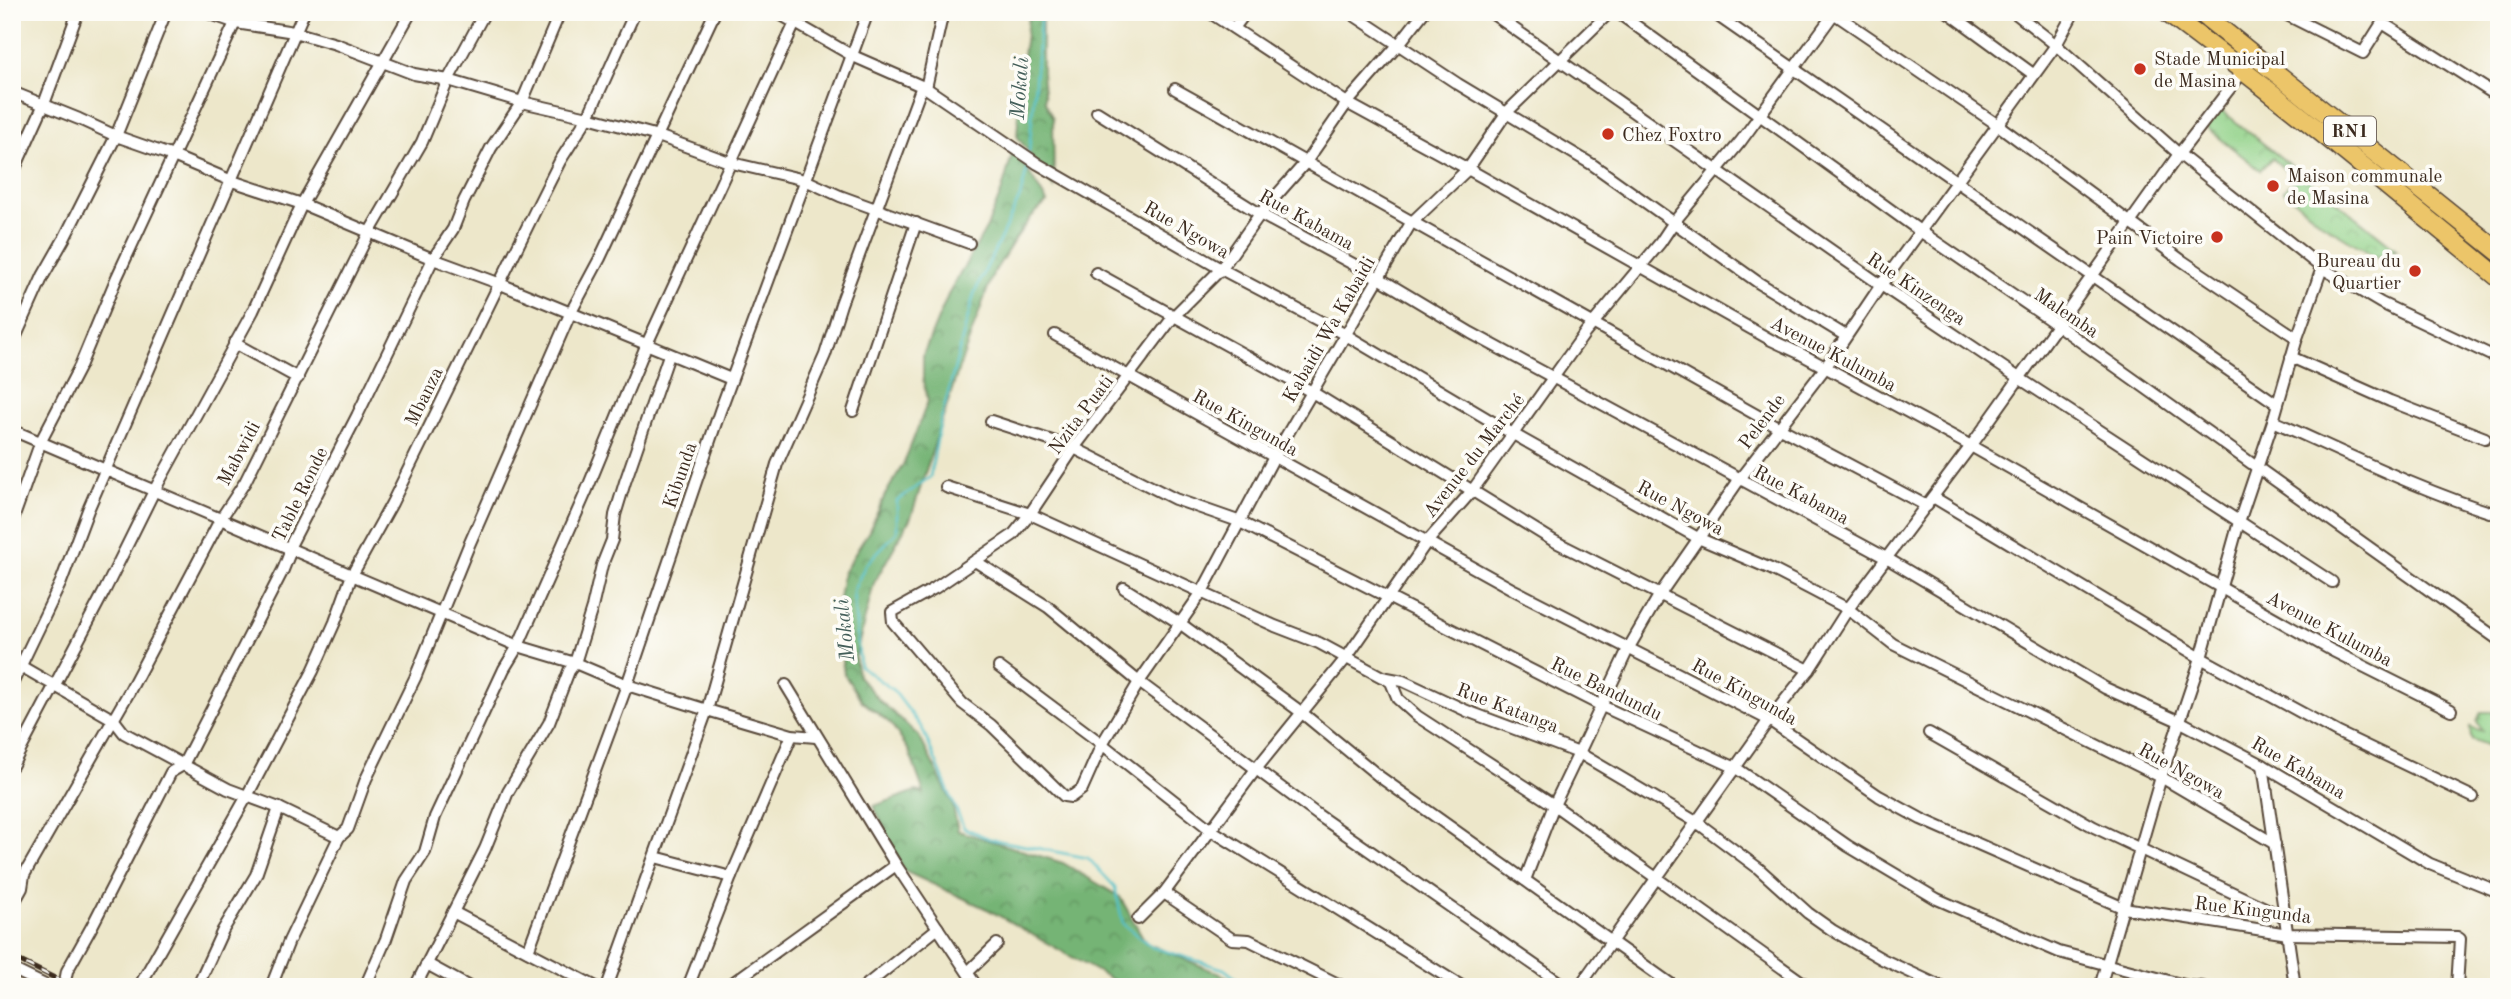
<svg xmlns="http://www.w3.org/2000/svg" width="2511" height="999" viewBox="0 0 2511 999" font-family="'Old Standard TT',serif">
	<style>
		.forest { fill: url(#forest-crowns); stroke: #586f4a; stroke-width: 2 }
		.park { fill: url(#park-crowns); stroke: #667e54; stroke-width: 2 }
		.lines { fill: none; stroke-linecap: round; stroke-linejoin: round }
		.stream { stroke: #51c0c7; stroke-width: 2.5 }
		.minor-casing { stroke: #564638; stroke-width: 14 }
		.trunk-casing { stroke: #564638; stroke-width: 21 }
		.minor { stroke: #fff; stroke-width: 10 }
		.trunk { stroke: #ecc569; stroke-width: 18 }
		.rail-casing { stroke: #3b2a1e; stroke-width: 5 }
		.rail { stroke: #fdfcf7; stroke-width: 2.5; stroke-dasharray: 8; stroke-linecap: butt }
		.poi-dot { fill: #c8321e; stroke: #fdfcf7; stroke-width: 2.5 }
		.labels { text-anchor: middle; stroke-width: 7; stroke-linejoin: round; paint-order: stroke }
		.shield { fill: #fdfcf7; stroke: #75695f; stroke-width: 2 }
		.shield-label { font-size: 18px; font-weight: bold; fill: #3b2a1e }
		.poi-label { font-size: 19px; fill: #3b2a1e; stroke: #fdfcf7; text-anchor: start }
		.street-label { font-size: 19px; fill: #3b2a1e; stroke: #fdfcf7 }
		.water-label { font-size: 21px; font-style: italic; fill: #435e59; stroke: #fdfcf7 }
	</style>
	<defs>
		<pattern id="forest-crowns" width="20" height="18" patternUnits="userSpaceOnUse" patternTransform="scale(1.75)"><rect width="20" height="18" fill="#75b475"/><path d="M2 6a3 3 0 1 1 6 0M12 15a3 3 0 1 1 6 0" fill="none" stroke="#61935f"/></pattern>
		<pattern id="park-crowns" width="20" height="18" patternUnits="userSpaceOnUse" patternTransform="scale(1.75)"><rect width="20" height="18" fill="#92d289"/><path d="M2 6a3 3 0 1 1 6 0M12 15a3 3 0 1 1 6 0" fill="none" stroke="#7fb476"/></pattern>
	</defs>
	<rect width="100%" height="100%" fill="#fdfcf7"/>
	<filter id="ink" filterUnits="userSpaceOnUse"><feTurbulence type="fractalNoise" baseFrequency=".0143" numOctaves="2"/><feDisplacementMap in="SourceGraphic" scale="14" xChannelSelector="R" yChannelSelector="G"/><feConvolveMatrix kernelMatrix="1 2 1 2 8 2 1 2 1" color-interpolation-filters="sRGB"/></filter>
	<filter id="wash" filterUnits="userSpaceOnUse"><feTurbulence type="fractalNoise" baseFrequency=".00686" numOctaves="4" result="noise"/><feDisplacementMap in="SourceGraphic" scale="28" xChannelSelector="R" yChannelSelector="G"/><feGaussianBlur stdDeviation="1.57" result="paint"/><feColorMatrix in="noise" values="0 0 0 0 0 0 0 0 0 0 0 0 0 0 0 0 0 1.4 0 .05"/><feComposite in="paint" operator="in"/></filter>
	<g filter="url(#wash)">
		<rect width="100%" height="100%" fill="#ede7ca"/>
		<!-- forest -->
		<g class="forest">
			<path d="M1029,12H1042V73L1045,102L1053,119L1054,188L1017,136L1022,63Z"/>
			<path d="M1014,148L1047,202L1031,217L1013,242L993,274L958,371L911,517L874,583L855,658L858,676L880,701L919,736L952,802L958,831L1063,863L1120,897L1146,943L1251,987H1125L987,909L904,871L874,806L916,791L924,793L909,751L891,724L862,701L844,674L839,638V599L843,573L869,531L885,495L904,463L928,401L923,380V355L948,295L987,227L1001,193Z"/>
		</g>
		<!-- park -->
		<g class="park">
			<path d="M2221,110L2397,250L2376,257L2323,224L2283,191L2295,179L2272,158L2260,170L2202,124Z"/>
			<path d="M2481,712H2493L2499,724V750L2471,739L2470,727L2482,731L2477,721Z"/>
		</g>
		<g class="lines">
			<!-- stream -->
			<g class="stream">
				<path d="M1029,152L1041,12"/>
				<path d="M1029,162L1020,197L974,294L940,424L930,477L897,501V532L866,564L853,591L860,666L894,691L922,728L964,828L990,839L1088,858L1115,887L1123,924L1152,947L1224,969L1248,987"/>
				<path d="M1283,987L1288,982L1297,987"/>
			</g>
		</g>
	</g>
	<g filter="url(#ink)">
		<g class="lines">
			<!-- minor casing -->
			<g class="minor-casing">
				<g id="minor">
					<path d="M205,12L236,23L294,32L336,44L414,74L448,80L522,102L588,117L658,136L732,163L805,180L840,196L969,243"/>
					<path d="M776,12L853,56L926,88L1038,164L1221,269L1346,335L1513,434L1698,538L1771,569L1810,589L1848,609L1893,644L2161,777L2275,844"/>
					<path d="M1209,12L1347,103L1468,169L1771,340L1799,353L1971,446L2331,650L2451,710"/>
					<path d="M1349,12L1458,84L1593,165L1759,283L1846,336"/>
					<path d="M1424,12L1399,44L1347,103L1306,162L1260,214L1221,269L1174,316L1074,448L1030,514L1013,535L935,588L892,612L893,622L962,703L991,725L1064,796L1071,797L1082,789L1102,744L1139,682L1202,592L1274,457L1411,223L1468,169L1507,112L1610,12"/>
					<path d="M1490,12L1881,285L2019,378L2332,582"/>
					<path d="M1617,12L1920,231L2056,324L2499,640"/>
					<path d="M1712,12L2277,404"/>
					<path d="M1832,12L1998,125L2181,260L2297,338"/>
					<path d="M1948,12L2033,74"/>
					<path d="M2014,12L2056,45L2179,154L2322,268L2381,303L2499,359"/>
					<path d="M2281,12L2363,53L2389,12"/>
					<path d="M2384,24L2499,97"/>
					<path d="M1234,28L1246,12"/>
					<path d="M926,88L943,12"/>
					<path d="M1175,89L1778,427L1927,506"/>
					<path d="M12,92L79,119L116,136L173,156L232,181L302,204L433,259L498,283L731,379"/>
					<path d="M1097,112L1260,214L1379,278L1471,333L1888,559L2105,688L2181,722L2263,765L2430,864L2499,892"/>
					<path d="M12,175L44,104L78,12"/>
					<path d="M1096,273L1312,392L1554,541L1809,670"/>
					<path d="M1055,335L1514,590L1769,720L1879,796L1921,819L2124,908L2288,934L2457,937L2460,939L2457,987"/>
					<path d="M234,343L298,378"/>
					<path d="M12,345L43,276L64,239L116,136L166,12"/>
					<path d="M2291,357L2390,401L2485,438"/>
					<path d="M853,411L916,223"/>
					<path d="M991,421L1074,448L1175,499L1238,521L1602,706L1736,768L1848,846L1937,899L2059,952L2188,986L2203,987"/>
					<path d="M2273,421C2347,454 2421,491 2499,515"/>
					<path d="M12,430L518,646L575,663L627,685L707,710L792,735L816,737"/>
					<path d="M946,487L1030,514L1275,626L1319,643L1382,677L1403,681L1467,711L1579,753L1698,823L1758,868L1808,913L1832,930L1882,959L1942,987"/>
					<path d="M1933,497L2201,658L2337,732L2473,797"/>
					<path d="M12,522L41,441L80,366L117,277L240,12"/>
					<path d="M975,561L1048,607L1139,682L1318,815L1566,987"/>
					<path d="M1124,588L1181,624L1301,712L1380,777L1675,987"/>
					<path d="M12,661L114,720L124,733L228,789L279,808L339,837"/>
					<path d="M999,667L1102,744L1211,830L1463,987"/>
					<path d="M1385,678L1391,682L1398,699L1417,716L1554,805L1809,987"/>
					<path d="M12,684L61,582L88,510L304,12"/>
					<path d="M786,685L896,865L977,987"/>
					<path d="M1929,733L2094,827L2284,917"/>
					<path d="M2263,765L2295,987"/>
					<path d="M12,766L105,590L154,491L253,311L302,204L411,12"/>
					<path d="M655,857L731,877"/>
					<path d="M1525,880L1554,805L1579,753L1628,649L1660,594L1739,480L1825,368L1881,285L2056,45L2074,12"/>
					<path d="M1164,893L1232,939L1249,940L1344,987"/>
					<path d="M12,906L22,888L24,875L128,694L220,520L245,482L369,233L422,142L448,80L485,12"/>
					<path d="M453,912L596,987"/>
					<path d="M1138,919L1164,893L1256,769L1347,657L1426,543L1472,491L1585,333L1660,243L1674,222L1741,141L1835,12"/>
					<path d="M528,951L627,685L720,411L868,12"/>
					<path d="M427,964L469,987"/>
					<path d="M12,969L49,987"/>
					<path d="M968,972L997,944"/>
					<path d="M64,987L67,971L91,928L171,772L183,765L283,570L289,555V548L357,416L433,259L453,229L464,201L491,148L522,102L560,12"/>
					<path d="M139,987L247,796L313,671L335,622L352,575L392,503L534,213L560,161L588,117L635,12"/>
					<path d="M197,987L223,930L256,875L279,808"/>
					<path d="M271,987L289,941L339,837L348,829L366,779L415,678L469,545L570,314L600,258L715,12"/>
					<path d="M365,987L386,939L406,881L425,852L435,817L504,669L518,646L586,492L646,346L800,12"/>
					<path d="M415,987L485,849L508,792L549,723L569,671L575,663L592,608L602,565L612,540L615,515L625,482L669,355"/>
					<path d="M607,987L707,710L777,464L825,355L841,304L922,86"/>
					<path d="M688,987L731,877L792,735"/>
					<path d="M727,987L896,865"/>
					<path d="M864,987L938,928"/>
					<path d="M1579,987L1769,720L1809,670L1848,609L1971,446L2179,154L2244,70L2252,53"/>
					<path d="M2100,987L2161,777L2201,658L2239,522L2273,421L2297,338L2322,268"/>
				</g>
			</g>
			<!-- trunk casing -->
			<g class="trunk-casing">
				<g id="trunk">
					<path d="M2166,12C2280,97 2389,187 2499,278"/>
					<path d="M2200,12L2499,252"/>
				</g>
			</g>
			<!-- minor -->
			<use href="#minor" class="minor"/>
			<!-- trunk -->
			<use href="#trunk" class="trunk"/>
			<!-- rail casing -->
			<g class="rail-casing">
				<path id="rail" d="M12,957L73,987"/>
			</g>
			<!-- rail -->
			<use href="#rail" class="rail"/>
		</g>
	</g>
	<!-- markers -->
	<g class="poi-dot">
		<circle cx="2140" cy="69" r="7"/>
		<circle cx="1608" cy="134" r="7"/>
		<circle cx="2273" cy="186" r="7"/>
		<circle cx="2217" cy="237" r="7"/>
		<circle cx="2415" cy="271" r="7"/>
	</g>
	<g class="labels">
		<!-- shield labels -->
		<rect class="shield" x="2324" y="116.5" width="52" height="29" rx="5"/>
		<g class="shield-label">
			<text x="2350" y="137">RN1</text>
		</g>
		<!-- poi labels -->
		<g class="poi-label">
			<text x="2154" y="65">Stade Municipal<tspan x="2154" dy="22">de Masina</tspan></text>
			<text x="1622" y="141">Chez Foxtro</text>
			<text x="2287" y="182">Maison communale<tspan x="2287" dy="22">de Masina</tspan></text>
			<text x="2203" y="244" text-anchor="end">Pain Victoire</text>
			<text x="2401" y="267" text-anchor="end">Bureau du<tspan x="2401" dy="22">Quartier</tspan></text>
		</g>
		<!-- street labels -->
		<g class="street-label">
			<text transform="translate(1307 219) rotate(29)" y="7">Rue Kabama</text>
			<text transform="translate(1187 229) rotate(30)" y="7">Rue Ngowa</text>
			<text transform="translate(1917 288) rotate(34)" y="7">Rue Kinzenga</text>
			<text transform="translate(2067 312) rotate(34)" y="7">Malemba</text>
			<text transform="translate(1328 329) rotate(-60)" y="7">Kabaidi Wa Kabaidi</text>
			<text transform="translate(1834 353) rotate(28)" y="7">Avenue Kulumba</text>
			<text transform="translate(423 396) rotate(-64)" y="7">Mbanza</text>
			<text transform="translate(1080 414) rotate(-53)" y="7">Nzita Puati</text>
			<text transform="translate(1761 421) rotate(-53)" y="7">Pelende</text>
			<text transform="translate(1246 422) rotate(29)" y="7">Rue Kingunda</text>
			<text transform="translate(238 453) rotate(-62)" y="7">Mabwidi</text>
			<text transform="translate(1473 455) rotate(-52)" y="7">Avenue du Marché</text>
			<text transform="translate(679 475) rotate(-71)" y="7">Kibunda</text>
			<text transform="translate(299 494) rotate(-64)" y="7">Table Ronde</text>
			<text transform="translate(1802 494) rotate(28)" y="7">Rue Kabama</text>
			<text transform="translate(1681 507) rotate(28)" y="7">Rue Ngowa</text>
			<text transform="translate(2330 628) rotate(28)" y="7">Avenue Kulumba</text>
			<text transform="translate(1607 688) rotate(26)" y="7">Rue Bandundu</text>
			<text transform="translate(1745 691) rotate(29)" y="7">Rue Kingunda</text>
			<text transform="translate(1508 707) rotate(21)" y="7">Rue Katanga</text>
			<text transform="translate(2299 767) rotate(30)" y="7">Rue Kabama</text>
			<text transform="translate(2182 770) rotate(29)" y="7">Rue Ngowa</text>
			<text transform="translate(2253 909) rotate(7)" y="7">Rue Kingunda</text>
		</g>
		<!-- water labels -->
		<g class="water-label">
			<text transform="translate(1019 88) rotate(-86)" y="7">Mokali</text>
			<text transform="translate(844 630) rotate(-96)" y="7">Mokali</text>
		</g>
	</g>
	<!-- margin -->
	<rect width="2511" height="999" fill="none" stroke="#fdfcf7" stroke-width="42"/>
</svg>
